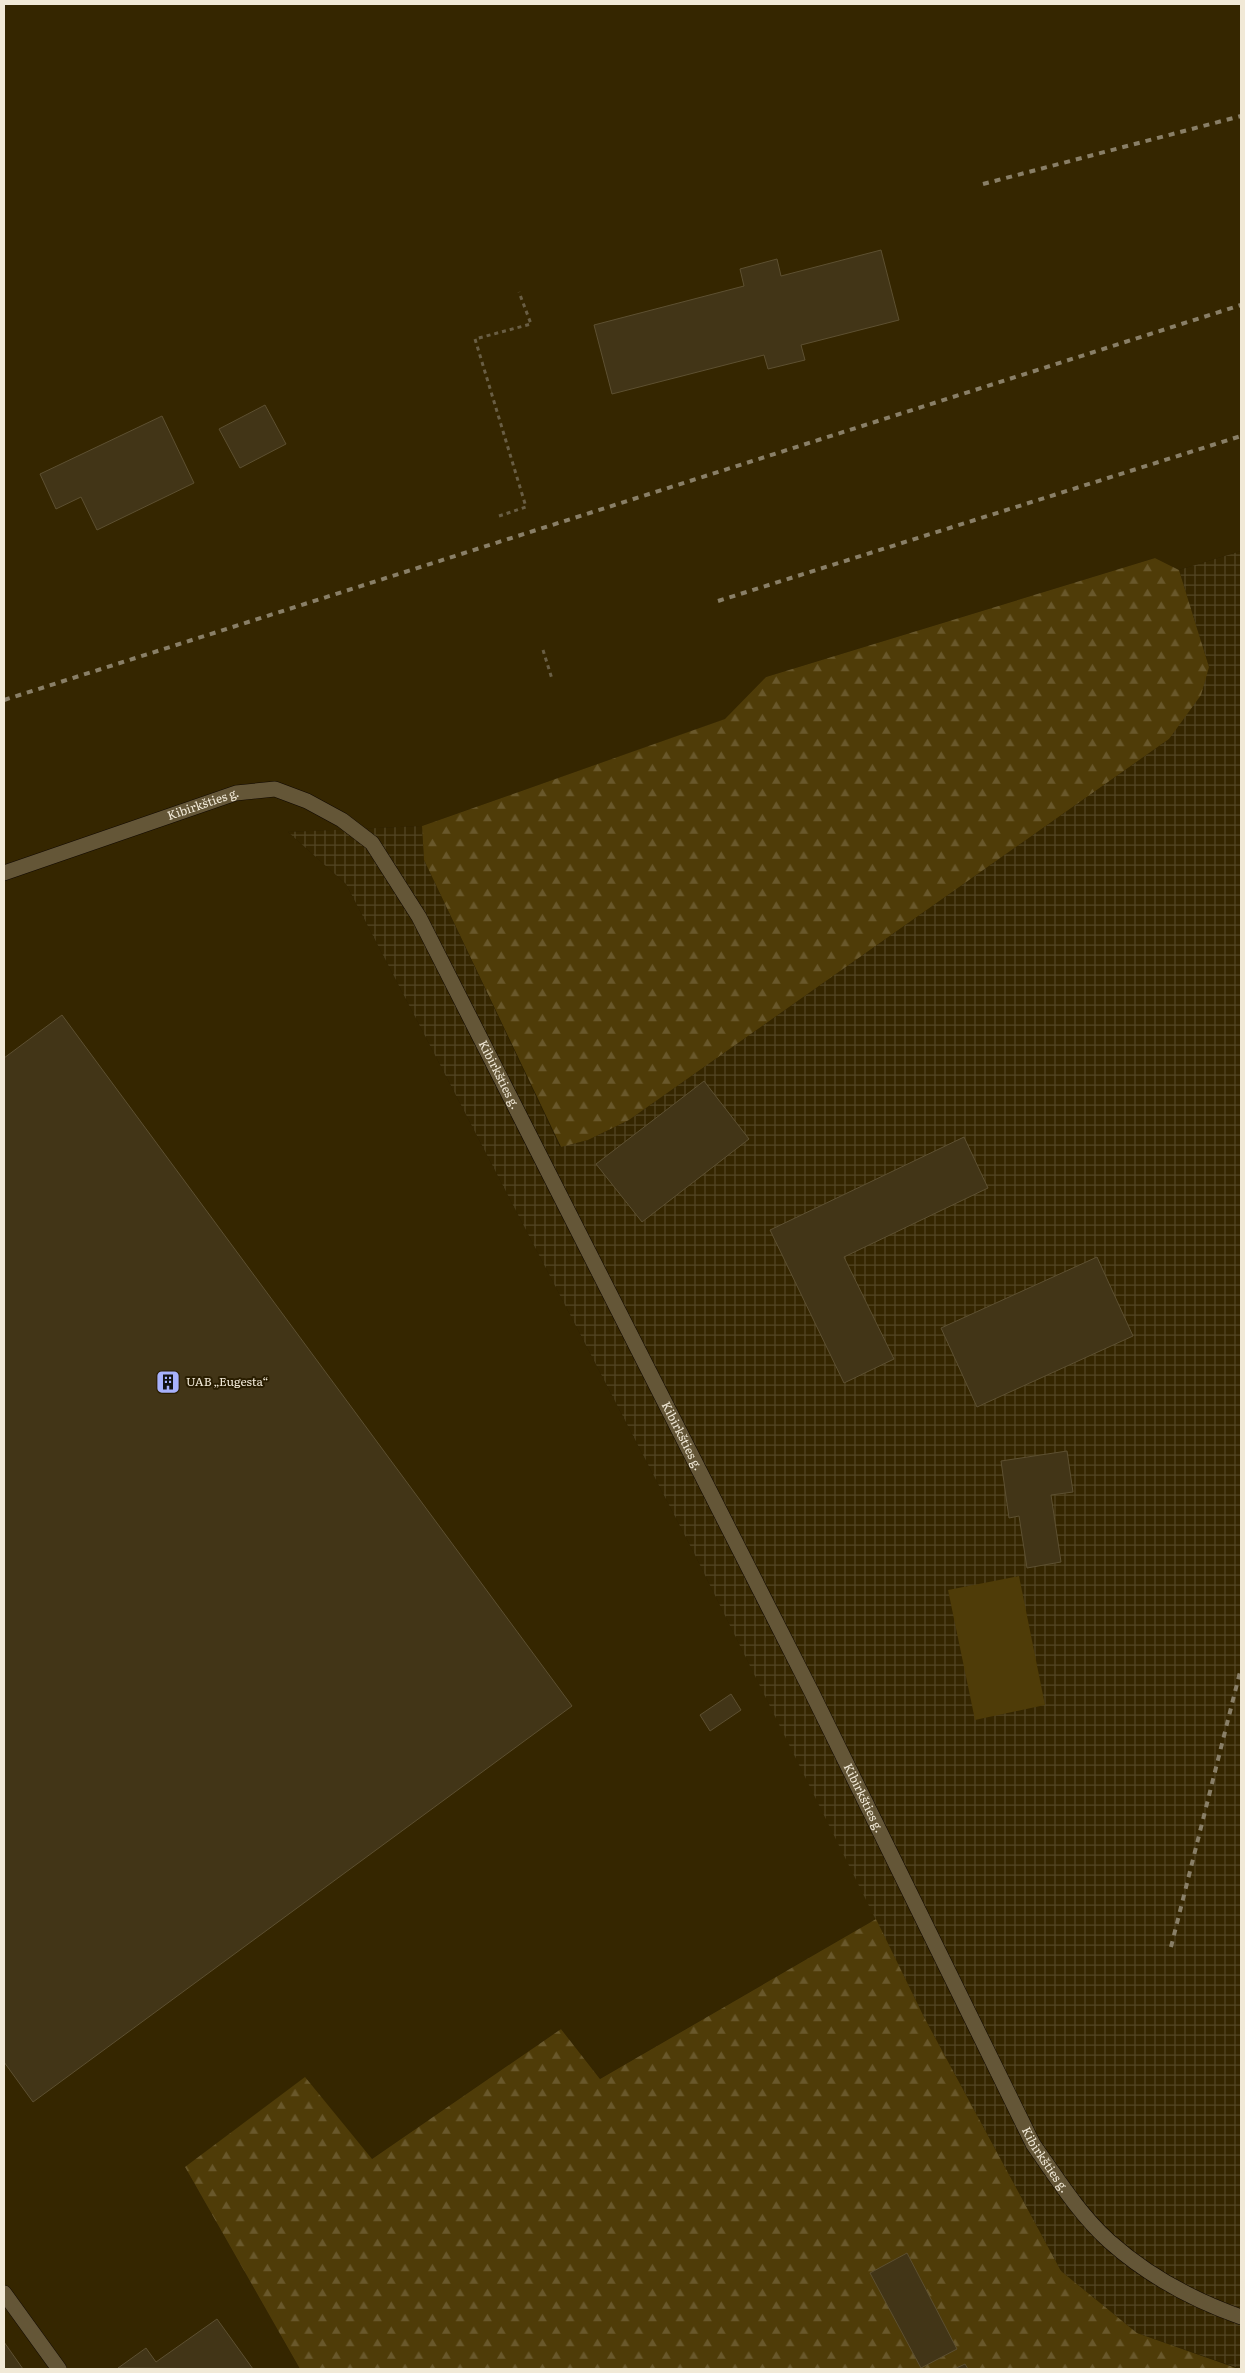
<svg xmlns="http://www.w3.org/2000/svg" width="1245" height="2373" viewBox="0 0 1245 2373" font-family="Literata,serif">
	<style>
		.built { fill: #352600 }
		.industrial { fill: url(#industrial-grid) }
		.forest { fill: url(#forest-firs) }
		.garden { fill: #4f3c08 }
		.building { fill: #423517; stroke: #5d5031 }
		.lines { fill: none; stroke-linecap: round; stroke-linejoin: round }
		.street-casing { stroke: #100800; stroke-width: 16 }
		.path { stroke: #695e44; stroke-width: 3; stroke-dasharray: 4 4; stroke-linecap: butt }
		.street { stroke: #645637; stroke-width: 15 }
		.rail { stroke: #897f67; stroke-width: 4; stroke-dasharray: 6 6; stroke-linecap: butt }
		.labels { text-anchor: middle; stroke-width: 4; stroke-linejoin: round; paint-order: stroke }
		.street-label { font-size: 12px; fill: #f1e9d7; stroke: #291d00 }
		.poi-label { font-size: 12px; fill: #f1e9d7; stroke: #291d00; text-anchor: start }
	</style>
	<defs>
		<pattern id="industrial-grid" width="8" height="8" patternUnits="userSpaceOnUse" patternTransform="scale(1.25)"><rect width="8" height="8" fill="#352600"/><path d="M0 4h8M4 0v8" fill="none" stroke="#534624"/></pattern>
		<pattern id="forest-firs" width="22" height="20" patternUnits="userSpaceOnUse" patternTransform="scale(1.25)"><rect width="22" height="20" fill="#4f3c08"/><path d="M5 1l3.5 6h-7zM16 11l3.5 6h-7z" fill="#69582b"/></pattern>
	</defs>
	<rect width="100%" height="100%" fill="#291d00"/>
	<!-- built -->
	<path class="built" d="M4,4H1241V551L1179,570L1155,558L766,677L726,719L422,826L288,832L346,884L694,1553L876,1919L600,2079L561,2029L372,2159L185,2167L300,2369H4Z"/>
	<!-- industrial -->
	<path class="industrial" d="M1241,551V2369L1137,2333L1061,2271L924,2017L694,1553L346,884L288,832L422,826L424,860L560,1147L588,1140L629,1120L1169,739L1209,667L1179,570Z"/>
	<!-- forest -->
	<g class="forest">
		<path d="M1155,558L1179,570L1209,667L1201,695L1169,739L629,1120L588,1140L561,1147L424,860L422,826L725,719L766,677Z"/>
		<path d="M876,1919L924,2017L1061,2271L1137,2333L1239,2369H300L185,2167L305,2077L372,2159L561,2029L600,2079Z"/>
	</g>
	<!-- garden -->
	<path class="garden" d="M1019,1576L1045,1705L975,1720L948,1590Z"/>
	<!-- building -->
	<g class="building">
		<path d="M881,250L899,320L801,345L805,360L768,369L764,355L612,394L594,325L744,286L740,269L777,259L781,276Z"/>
		<path d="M265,405L286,444L240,468L219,429Z"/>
		<path d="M162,416L194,483L97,530L81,497L56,509L40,474Z"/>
		<path d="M62,1015L572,1706L33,2102L4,2062V1058Z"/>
		<path d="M704,1081L749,1139L642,1222L596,1164Z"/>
		<path d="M964,1137L988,1188L844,1257L894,1359L844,1383L770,1230Z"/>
		<path d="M1097,1257L1133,1336L977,1407L941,1328Z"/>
		<path d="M1067,1451L1073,1492L1051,1495L1061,1562L1027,1568L1019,1516L1009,1518L1001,1461Z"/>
		<path d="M731,1694L741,1710L710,1731L700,1715Z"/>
		<path d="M907,2253L957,2349L921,2368L870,2273Z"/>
		<path d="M217,2319L253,2369L118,2368L146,2348L156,2362Z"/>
		<path d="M4,2342L23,2369H4Z"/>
		<path d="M965,2364L968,2369H954Z"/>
	</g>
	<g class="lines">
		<!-- street casing -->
		<g class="street-casing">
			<g id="street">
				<path id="s1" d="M4,873L236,793L275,789L307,801L342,820L372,843L419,917L812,1693L1033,2144C1056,2177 1079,2214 1109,2241C1148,2276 1193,2300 1241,2317"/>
				<path d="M4,2293L59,2369"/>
			</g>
		</g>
		<!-- path -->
		<g class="path">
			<path d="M499,516L526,507L475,339L531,324L519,292"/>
			<path d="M543,650L552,679"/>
		</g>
		<!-- street -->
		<use href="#street" class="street"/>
		<!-- rail -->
		<g class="rail">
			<path d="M983,184L1241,116"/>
			<path d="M718,601L1241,436"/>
			<path d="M4,700L1241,305"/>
			<path d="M1171,1947L1241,1668"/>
		</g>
	</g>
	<!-- icons -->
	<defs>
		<g id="building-square" transform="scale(1.25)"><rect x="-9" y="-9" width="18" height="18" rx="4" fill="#a7b1fc" stroke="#291d00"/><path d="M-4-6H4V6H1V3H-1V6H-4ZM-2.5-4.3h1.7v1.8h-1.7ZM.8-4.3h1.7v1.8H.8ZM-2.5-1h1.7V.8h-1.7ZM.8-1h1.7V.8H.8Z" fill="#111"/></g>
	</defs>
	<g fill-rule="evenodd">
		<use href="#building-square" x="168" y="1382"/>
	</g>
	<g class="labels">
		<!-- street labels -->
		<g class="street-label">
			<text dy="4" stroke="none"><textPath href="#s1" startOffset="211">Kibirkšties g.</textPath></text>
			<text dy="4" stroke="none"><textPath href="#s1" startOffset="661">Kibirkšties g.</textPath></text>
			<text dy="4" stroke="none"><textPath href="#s1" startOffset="1066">Kibirkšties g.</textPath></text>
			<text dy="4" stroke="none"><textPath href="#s1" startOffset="1471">Kibirkšties g.</textPath></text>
			<text dy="4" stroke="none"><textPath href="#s1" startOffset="1876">Kibirkšties g.</textPath></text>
		</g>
		<!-- poi labels -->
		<g class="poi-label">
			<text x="186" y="1386">UAB „Eugesta“</text>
		</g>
	</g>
	<!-- border -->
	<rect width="1245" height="2373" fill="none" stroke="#f1e9d7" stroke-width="10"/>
</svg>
